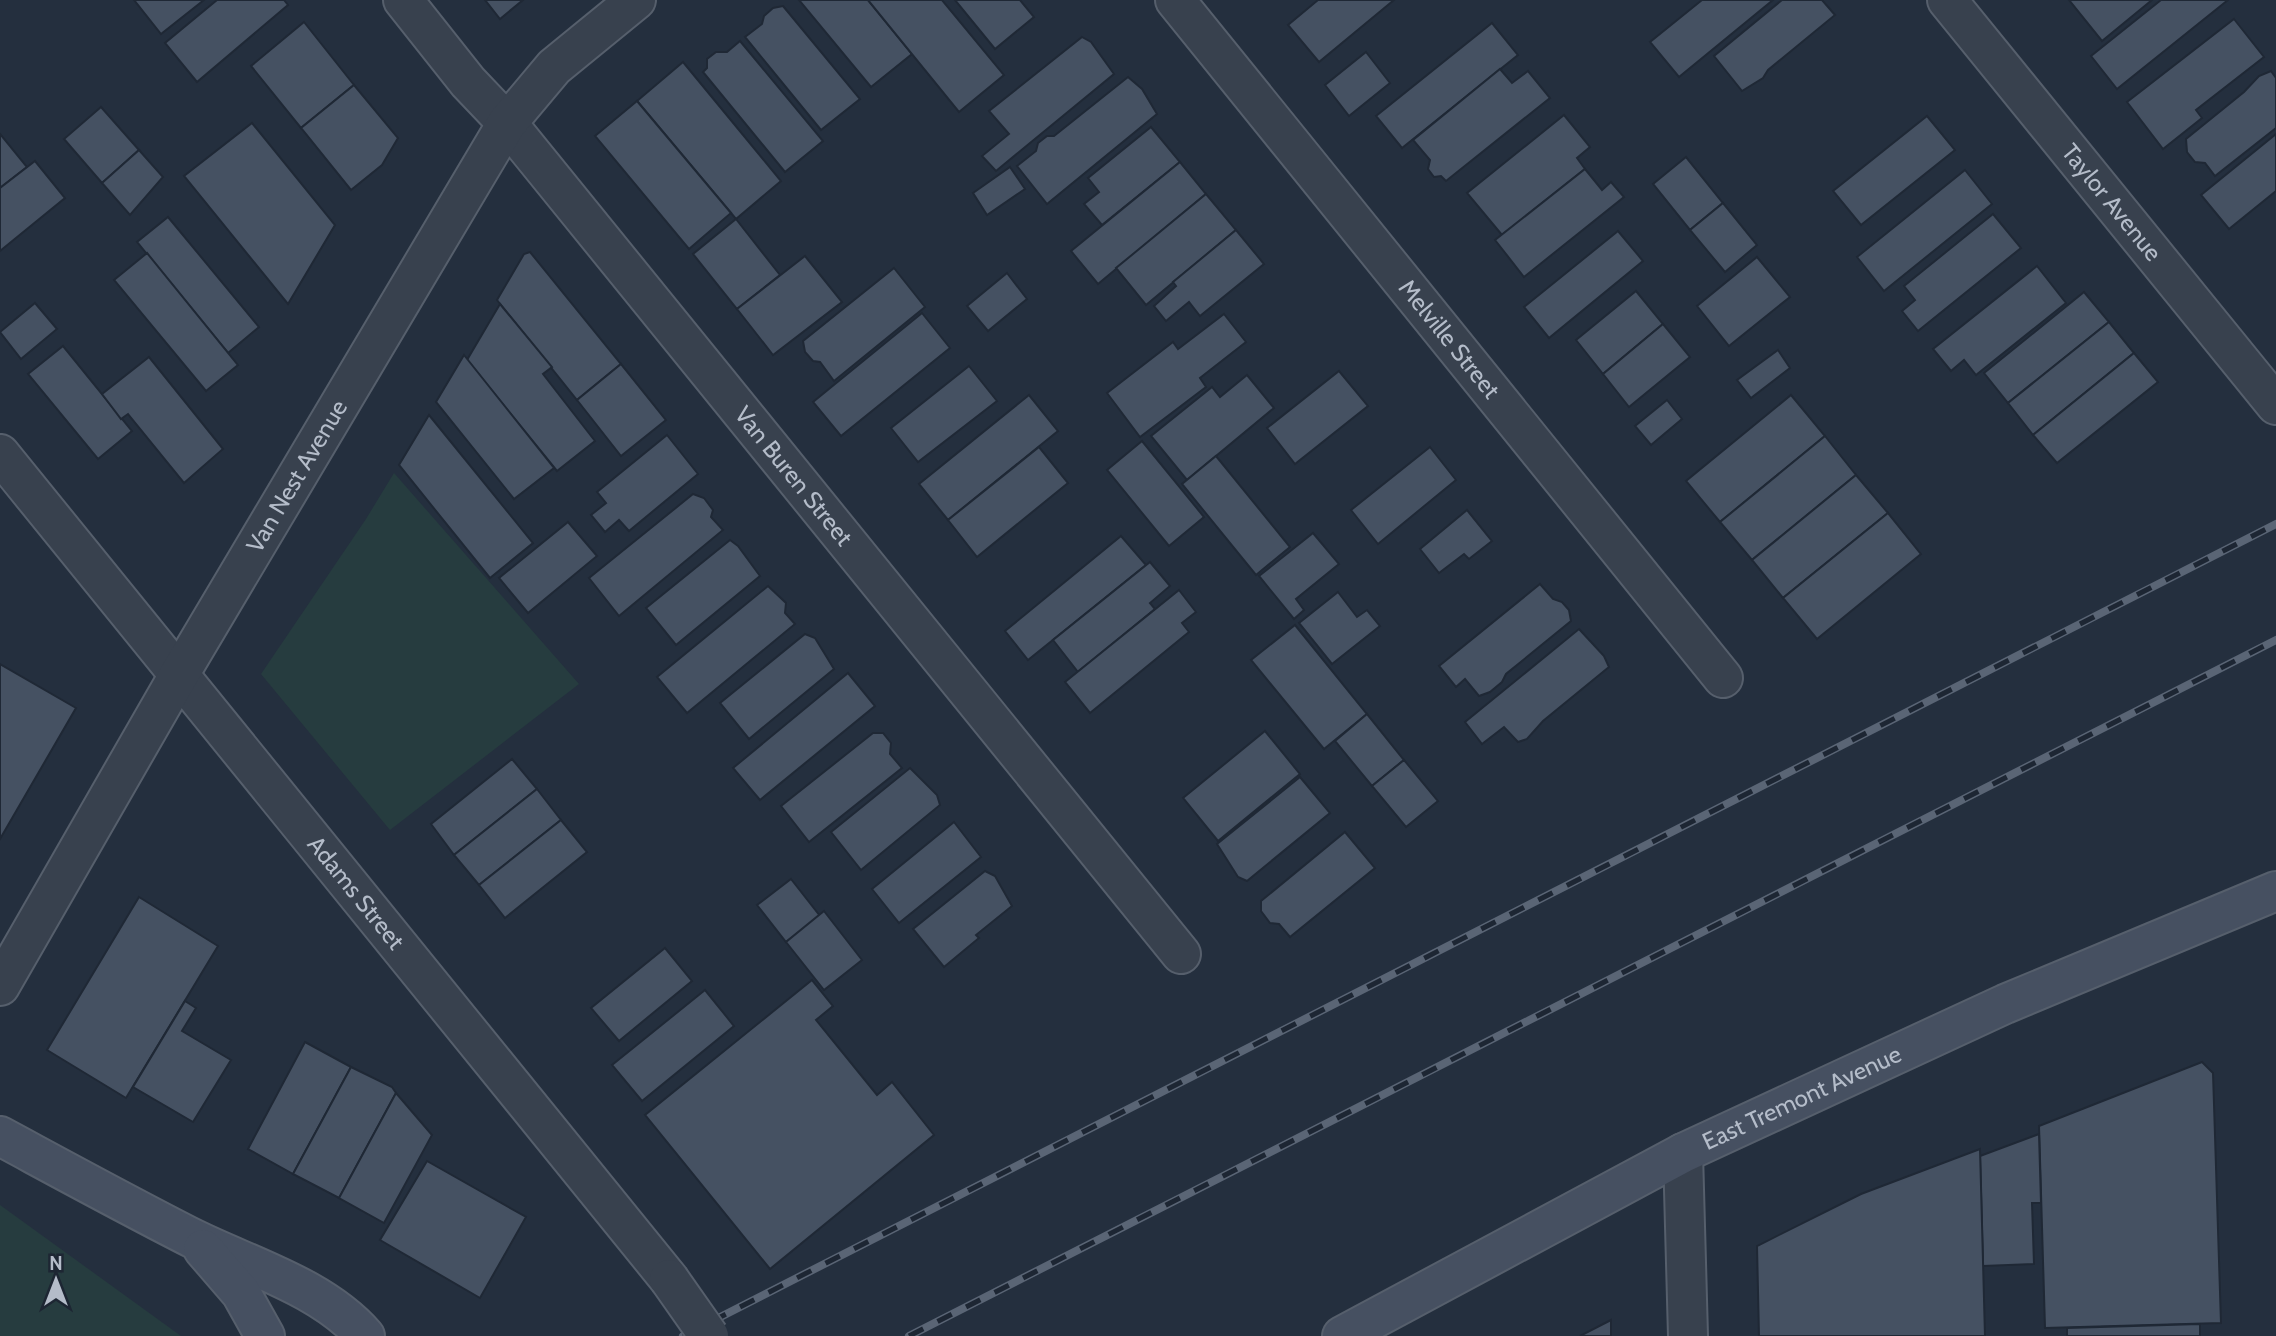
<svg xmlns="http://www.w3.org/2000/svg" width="2276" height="1336" viewBox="0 0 2276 1336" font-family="Cabin,sans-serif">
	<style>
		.green { fill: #263c3f }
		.building { fill: #455162; stroke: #1f2835; stroke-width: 2 }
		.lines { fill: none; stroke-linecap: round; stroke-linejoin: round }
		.street-casing { stroke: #565f6c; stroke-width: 42 }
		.secondary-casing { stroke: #565f6c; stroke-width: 42 }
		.street { stroke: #38414e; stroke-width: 38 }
		.secondary { stroke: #465061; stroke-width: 38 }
		.rail-casing { stroke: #5a6575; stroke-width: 8 }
		.rail { stroke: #1d2633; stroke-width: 5; stroke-dasharray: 16; stroke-linecap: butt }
		.street-bridge-casing { stroke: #565f6c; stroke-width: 42; stroke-linecap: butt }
		.street-bridge { stroke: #38414e; stroke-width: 38 }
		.labels { text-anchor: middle; stroke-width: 6; stroke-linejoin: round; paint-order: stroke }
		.street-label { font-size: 24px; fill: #b4bcc9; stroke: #1d2633 }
	</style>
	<rect width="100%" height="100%" fill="#242f3e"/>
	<!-- green -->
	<g class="green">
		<path d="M394,473L579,684L390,830L261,674L366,519Z"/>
		<path d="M0,1205L181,1336H0Z"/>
	</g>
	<!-- building -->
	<g class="building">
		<path d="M134,0H204L161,34Z"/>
		<path d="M217,0H284L288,5L197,82L165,43Z"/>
		<path d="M485,0H523L500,19Z"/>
		<path d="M799,0H868L912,54L871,87Z"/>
		<path d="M868,0H942L1004,75L959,112Z"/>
		<path d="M955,0H1020L1034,17L995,49Z"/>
		<path d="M1318,0H1394L1319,62L1288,25Z"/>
		<path d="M1702,0H1773L1679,77L1650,42Z"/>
		<path d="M1782,0H1822L1835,15L1768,70L1763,78L1742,91L1714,56Z"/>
		<path d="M2069,0H2152L2102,41Z"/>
		<path d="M2161,0H2228L2117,89L2091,56Z"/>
		<path d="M783,6L860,99L821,130L745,37L762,24L764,16L773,8Z"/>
		<path d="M2234,19L2264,57L2196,110L2202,118L2163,149L2127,102Z"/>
		<path d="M304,22L354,85L301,128L251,66Z"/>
		<path d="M1492,23L1518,55L1402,148L1376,116Z"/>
		<path d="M1082,37L1091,42L1114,74L996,171L982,156L1009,134L989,111Z"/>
		<path d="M740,41L823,141L785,172L703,72L707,68V59L716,52H727Z"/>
		<path d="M1366,52L1390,83L1349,116L1325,85Z"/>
		<path d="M683,62L781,181L736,219L637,101Z"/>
		<path d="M1500,69L1512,83L1528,71L1550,98L1446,181L1441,176L1434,177L1428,169L1430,160L1413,140Z"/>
		<path d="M2271,71L2276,78V128L2215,176L2205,163L2195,162L2187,152L2186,139L2244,92L2259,76Z"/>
		<path d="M1128,77L1142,89L1157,114L1047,204L1017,166L1036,151L1038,143L1047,136H1054Z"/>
		<path d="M354,85L398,138L382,165L351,190L301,128Z"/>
		<path d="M637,101L731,213L689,249L595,136Z"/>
		<path d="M101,107L139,150L102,183L64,139Z"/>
		<path d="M1564,115L1590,147L1577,158L1585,169L1502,235L1467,193Z"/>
		<path d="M1927,116L1955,150L1861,225L1833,191Z"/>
		<path d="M252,123L335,225L288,304L184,176Z"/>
		<path d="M1151,127L1180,162L1102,225L1084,204L1099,192L1088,178Z"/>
		<path d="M0,134L27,167L0,188Z"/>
		<path d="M2276,134V191L2229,229L2201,195Z"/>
		<path d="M139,150L163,177L130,215L102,183Z"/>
		<path d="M1686,157L1723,203L1690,230L1653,184Z"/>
		<path d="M35,161L65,198L0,251V188Z"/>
		<path d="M1180,162L1206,194L1098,284L1071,251Z"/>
		<path d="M1010,167L1025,189L987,215L973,193Z"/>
		<path d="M1585,169L1602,190L1611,182L1624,197L1524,277L1495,240Z"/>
		<path d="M1965,170L1992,204L1884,291L1857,257Z"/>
		<path d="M1206,194L1236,230L1146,305L1116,268Z"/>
		<path d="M1723,203L1757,245L1725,272L1690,230Z"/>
		<path d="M1993,214L2021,248L1918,331L1902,311L1915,300L1904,286Z"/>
		<path d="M168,217L259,327L228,353L137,242Z"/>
		<path d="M736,219L780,275L737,309L693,254Z"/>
		<path d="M1236,230L1264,264L1200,316L1189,302L1166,321L1154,306L1176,286L1173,282Z"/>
		<path d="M1618,231L1643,261L1549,338L1524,307Z"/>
		<path d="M530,252L621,364L577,400L497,300L524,254Z"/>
		<path d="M147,253L238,365L206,391L114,280Z"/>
		<path d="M805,256L842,302L773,355L737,309Z"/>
		<path d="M1757,257L1790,297L1729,346L1697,306Z"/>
		<path d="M2037,266L2066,303L1976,375L1964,360L1951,371L1933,349Z"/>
		<path d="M894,268L925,307L834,381L820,362L813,361L805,352L803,341Z"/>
		<path d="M1007,273L1027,299L988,331L967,306Z"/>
		<path d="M1636,291L1663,324L1603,374L1576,340Z"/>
		<path d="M2084,292L2109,322L2008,403L1984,373Z"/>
		<path d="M35,303L57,329L21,359L0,332Z"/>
		<path d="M500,304L552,367L543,374L595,441L557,471L467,360Z"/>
		<path d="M922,313L950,348L841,436L813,402Z"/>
		<path d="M1224,314L1246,342L1200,378L1206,387L1140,437L1107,393L1173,342L1178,349Z"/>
		<path d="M2109,322L2134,353L2033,435L2008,403Z"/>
		<path d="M1663,324L1690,357L1629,407L1603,374Z"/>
		<path d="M63,346L132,431L98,459L28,374Z"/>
		<path d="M1778,350L1790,368L1751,398L1737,380Z"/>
		<path d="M2134,353L2158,382L2057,463L2033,435Z"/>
		<path d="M464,355L554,468L514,499L436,402Z"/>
		<path d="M149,357L223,449L184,483L128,414L121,419L102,394Z"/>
		<path d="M621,364L666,420L621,456L577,400Z"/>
		<path d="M969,366L997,401L918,462L891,428Z"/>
		<path d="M1339,371L1368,406L1295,464L1267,428Z"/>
		<path d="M1247,375L1274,408L1187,480L1151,436L1212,387L1220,397Z"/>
		<path d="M1029,395L1058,431L948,520L919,484Z"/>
		<path d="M1791,395L1825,436L1720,522L1686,481Z"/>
		<path d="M1667,400L1682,419L1651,445L1635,426Z"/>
		<path d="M429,415L533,543L490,578L399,465Z"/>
		<path d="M667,435L698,474L629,531L619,520L605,532L591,515L606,503L597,492Z"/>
		<path d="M1825,436L1856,475L1752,560L1720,522Z"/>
		<path d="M1142,441L1204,517L1169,546L1107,470Z"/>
		<path d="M1039,447L1068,483L977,557L948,520Z"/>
		<path d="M1430,447L1456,480L1378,544L1351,510Z"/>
		<path d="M1216,456L1290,547L1256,575L1182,484Z"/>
		<path d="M1856,475L1888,513L1783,598L1752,560Z"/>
		<path d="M693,494L704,498L713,510L711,517L723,530L619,616L589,578Z"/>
		<path d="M1467,510L1492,541L1469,559L1464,554L1439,573L1420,549Z"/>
		<path d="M1888,513L1921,554L1817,639L1783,598Z"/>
		<path d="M568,522L597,556L528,613L499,578Z"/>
		<path d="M1313,533L1339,564L1296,599L1304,610L1294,619L1259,576Z"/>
		<path d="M1121,536L1146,565L1028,660L1005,631Z"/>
		<path d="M730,540L738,546L760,576L676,645L646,608Z"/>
		<path d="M1150,562L1170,586L1150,603L1155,609L1078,672L1053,640Z"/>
		<path d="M1540,584L1553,599L1562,602L1569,610L1571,621L1506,674L1502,682L1490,692L1479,696L1465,679L1456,687L1439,666Z"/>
		<path d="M768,586L786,603L785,613L795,624L687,713L657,677Z"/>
		<path d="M1179,590L1196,612L1182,623L1189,632L1090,713L1065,682Z"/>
		<path d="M1338,592L1357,617L1367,610L1380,626L1332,664L1299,623Z"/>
		<path d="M1295,625L1367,714L1324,749L1251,660Z"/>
		<path d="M1579,629L1604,656L1609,667L1543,721L1527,739L1518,742L1504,727L1482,744L1465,722Z"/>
		<path d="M805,634L815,638L834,669L749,739L720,703Z"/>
		<path d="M0,664L76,708L0,839Z"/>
		<path d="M848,673L875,706L760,800L733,768Z"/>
		<path d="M1367,714L1404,760L1372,786L1335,741Z"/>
		<path d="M1265,731L1300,774L1218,841L1183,798Z"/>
		<path d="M873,733H883L891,743L890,754L902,768L809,842L781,806Z"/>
		<path d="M512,759L537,789L454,855L431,824Z"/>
		<path d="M1404,760L1438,801L1406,827L1372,786Z"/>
		<path d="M910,768L937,795L940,805L861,870L831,832Z"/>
		<path d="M1300,777L1330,813L1247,881L1238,877L1217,844Z"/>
		<path d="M537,789L561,820L479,885L454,855Z"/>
		<path d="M561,820L587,852L505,918L479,885Z"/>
		<path d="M954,822L981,857L899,923L872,889Z"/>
		<path d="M1345,832L1375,868L1290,937L1279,924L1270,923L1261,911V901Z"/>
		<path d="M985,871L995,876L1012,906L976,935L979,938L944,967L913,929Z"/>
		<path d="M791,879L820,916L786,942L757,905Z"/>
		<path d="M139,897L218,946L126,1098L47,1050Z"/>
		<path d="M824,911L862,960L824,990L786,942Z"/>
		<path d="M665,948L692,981L619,1041L591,1008Z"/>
		<path d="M812,980L833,1006L816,1020L877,1095L892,1082L934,1135L770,1269L645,1115Z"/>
		<path d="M705,990L734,1026L642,1101L612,1065Z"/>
		<path d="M185,1001L196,1008L182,1031L231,1060L193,1122L133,1087Z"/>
		<path d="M305,1042L351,1067L293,1174L248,1149Z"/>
		<path d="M2202,1062L2213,1073L2221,1323L2045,1328L2039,1126Z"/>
		<path d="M351,1067L392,1087L396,1093L339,1198L293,1174Z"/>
		<path d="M396,1093L432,1135L384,1223L339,1198Z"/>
		<path d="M2039,1134L2041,1203H2032L2034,1264L1983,1266L1980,1156Z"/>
		<path d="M1980,1149L1985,1336H1759L1757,1246L1861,1194Z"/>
		<path d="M427,1161L526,1217L480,1298L380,1240Z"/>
		<path d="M1611,1320V1336H1580Z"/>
		<path d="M2200,1324V1336H2067V1328Z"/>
	</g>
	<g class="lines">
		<!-- street casing -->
		<g class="street-casing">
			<g id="street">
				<path id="s1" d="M403,0L468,82L507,123L1181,954"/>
				<path id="s2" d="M1175,0L1723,678"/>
				<path id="s3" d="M1947,0L2276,405"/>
				<path id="s4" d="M0,454L669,1279"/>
				<path id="s5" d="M0,986L180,673L507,123L554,67L636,0"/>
				<path d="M1683,1153L1688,1336"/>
			</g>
		</g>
		<!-- secondary casing -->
		<g class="secondary-casing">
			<g id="secondary">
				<path d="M0,1136C65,1171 129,1206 194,1239C251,1267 322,1287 365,1336"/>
				<path d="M203,1249L241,1293L265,1336"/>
				<path id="s6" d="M1342,1336L1683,1153L2005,1004L2276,891"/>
			</g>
		</g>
		<!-- street -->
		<use href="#street" class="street"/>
		<!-- secondary -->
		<use href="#secondary" class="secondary"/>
		<!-- rail casing -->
		<g class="rail-casing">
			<g id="rail">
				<path d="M683,1336L2276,524"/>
				<path d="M909,1336L2276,640"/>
			</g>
		</g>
		<!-- rail -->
		<use href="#rail" class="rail"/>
		<!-- street-bridge casing -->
		<g class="street-bridge-casing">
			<path id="street-bridge" d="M669,1279L709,1336"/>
		</g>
		<!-- street-bridge -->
		<use href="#street-bridge" class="street-bridge"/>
	</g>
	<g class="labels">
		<!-- street labels -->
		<g class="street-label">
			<text dy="8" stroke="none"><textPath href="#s3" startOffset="261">Taylor Avenue</textPath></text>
			<text dy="8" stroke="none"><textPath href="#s2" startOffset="436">Melville Street</textPath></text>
			<text dy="8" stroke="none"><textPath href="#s5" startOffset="590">Van Nest Avenue</textPath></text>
			<text dy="8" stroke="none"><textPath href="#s1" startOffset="616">Van Buren Street</textPath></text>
			<text dy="8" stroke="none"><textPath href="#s4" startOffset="565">Adams Street</textPath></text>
			<text dy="8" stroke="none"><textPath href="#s6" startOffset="518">East Tremont Avenue</textPath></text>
		</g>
	</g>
	<!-- north arrow -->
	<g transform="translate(56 1280)" stroke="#1d2633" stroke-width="5" paint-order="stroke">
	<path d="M0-5L12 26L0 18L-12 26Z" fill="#b4bcc9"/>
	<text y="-10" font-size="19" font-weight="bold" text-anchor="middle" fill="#b4bcc9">N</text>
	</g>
</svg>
